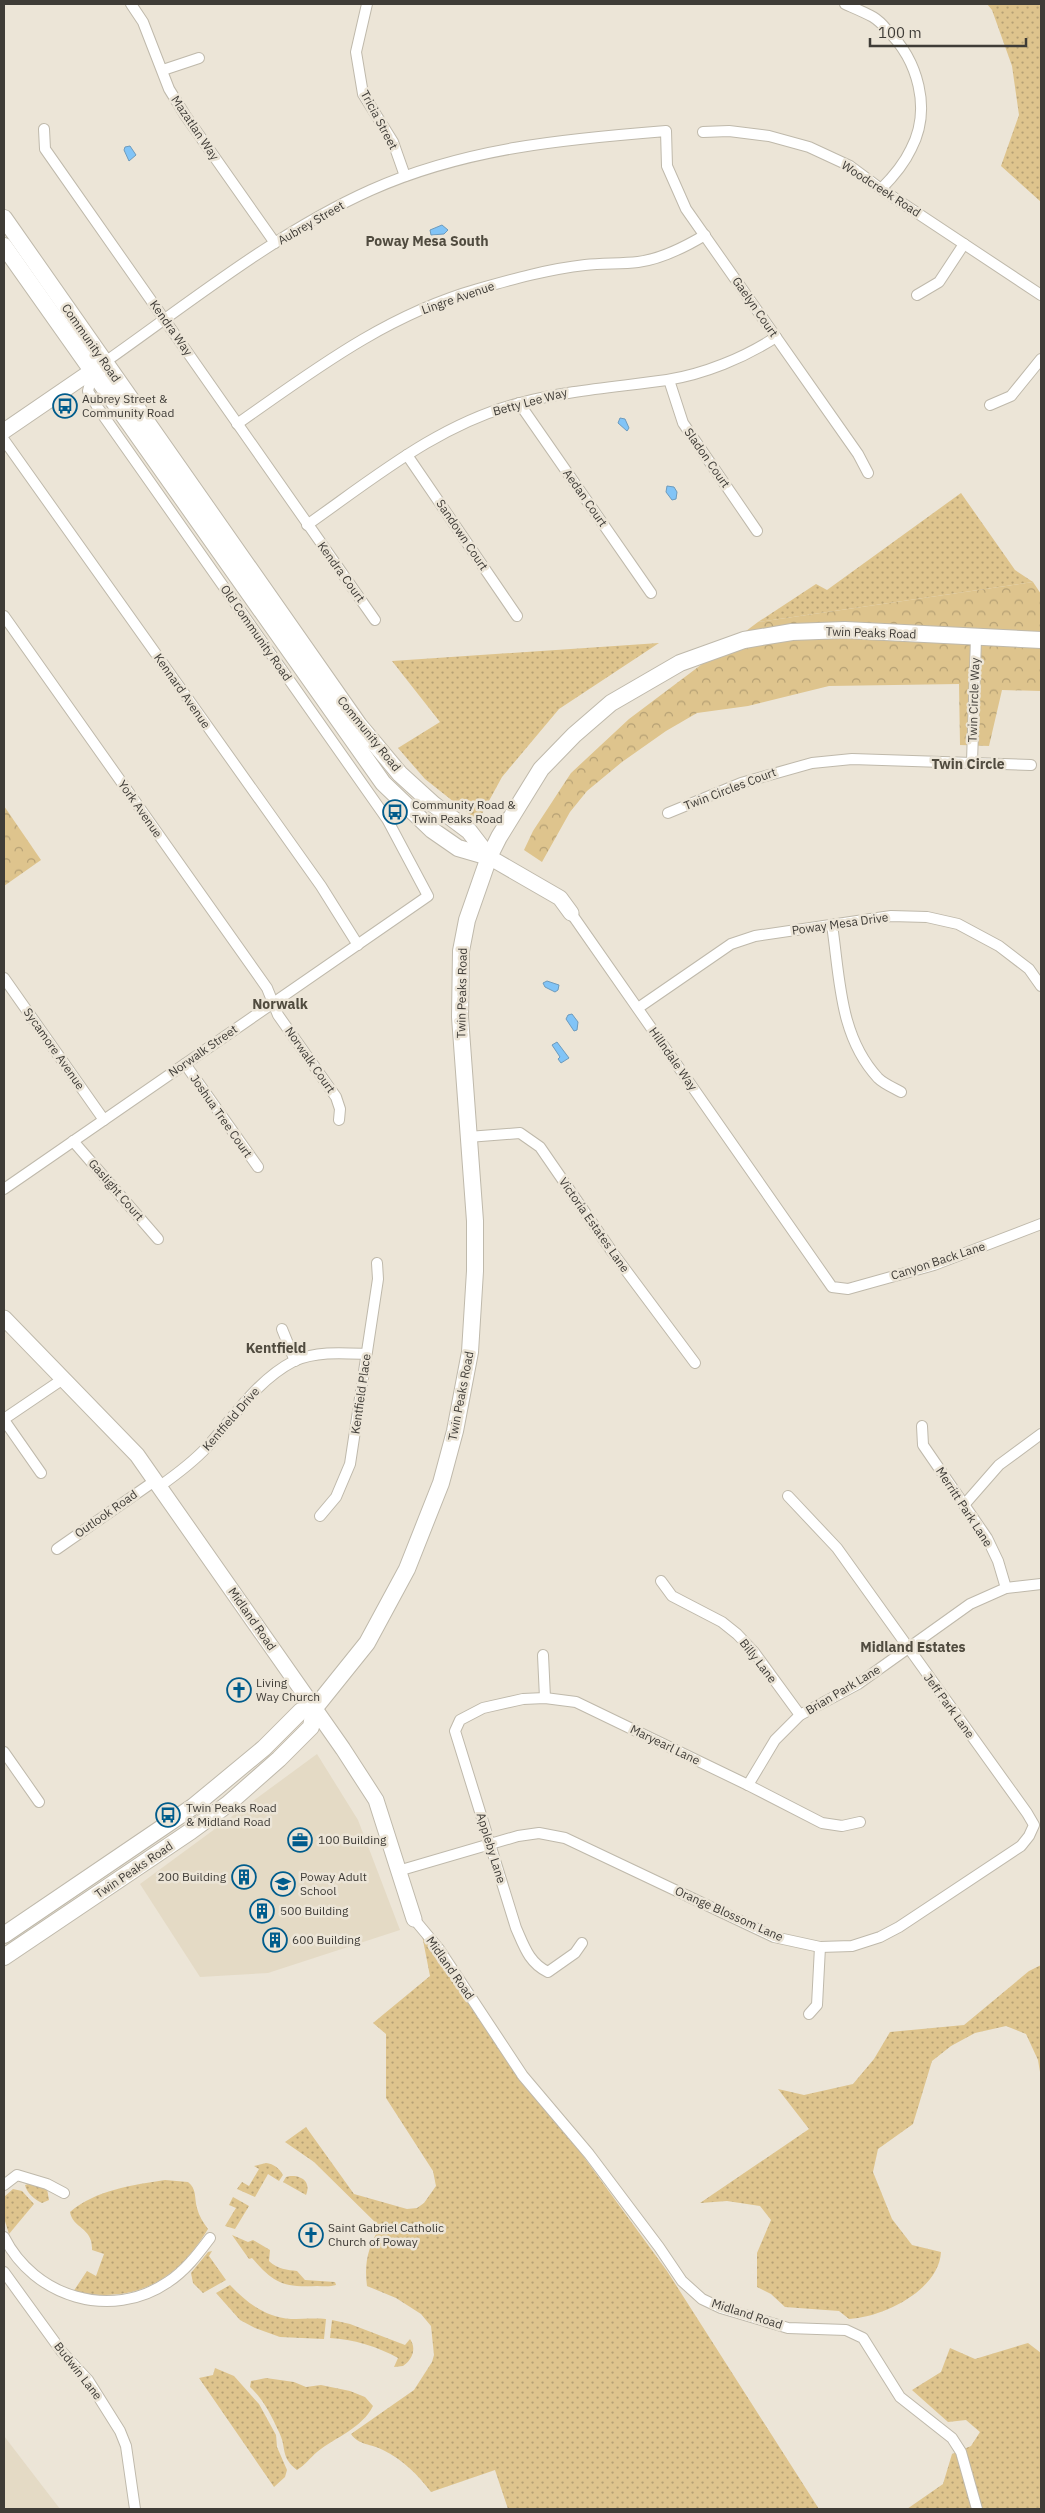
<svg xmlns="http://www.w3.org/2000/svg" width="1045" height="2513" viewBox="0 0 1045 2513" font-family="'IBM Plex Sans',sans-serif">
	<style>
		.built { fill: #e4dac5 }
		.grass { fill: url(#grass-dots) }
		.forest { fill: url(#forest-crowns) }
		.water { fill: #81c4f7; stroke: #6d9bbd }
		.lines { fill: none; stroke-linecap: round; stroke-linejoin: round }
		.street-casing { stroke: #bfb9ab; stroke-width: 12 }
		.secondary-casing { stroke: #bfb9ab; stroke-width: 17 }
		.primary-casing { stroke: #bfb9ab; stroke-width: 18 }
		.street { stroke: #fff; stroke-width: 10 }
		.secondary { stroke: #fff; stroke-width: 15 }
		.primary { stroke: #fff; stroke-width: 16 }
		.labels { text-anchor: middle; stroke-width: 5; stroke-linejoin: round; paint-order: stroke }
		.street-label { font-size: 12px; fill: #3f3c37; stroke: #ece5d7 }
		.poi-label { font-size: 12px; fill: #3f3c37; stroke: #ece5d7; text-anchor: start }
		.neighbourhood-label { font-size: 14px; font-weight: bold; fill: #504b3f; stroke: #ece5d7 }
	</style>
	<defs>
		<pattern id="grass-dots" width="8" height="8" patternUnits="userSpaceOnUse" patternTransform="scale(1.25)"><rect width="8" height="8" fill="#dec48d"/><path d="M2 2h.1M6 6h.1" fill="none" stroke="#b5a074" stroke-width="1.8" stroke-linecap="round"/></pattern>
		<pattern id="forest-crowns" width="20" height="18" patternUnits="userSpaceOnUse" patternTransform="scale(1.25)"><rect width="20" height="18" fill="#dec48d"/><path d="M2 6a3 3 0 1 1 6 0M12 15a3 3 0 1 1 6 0" fill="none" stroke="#b5a074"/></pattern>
	</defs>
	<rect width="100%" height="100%" fill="#ece5d7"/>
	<!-- built -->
	<g class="built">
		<path d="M317,1754L358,1820L400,1930L268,1973L200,1977L140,1884Z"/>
		<path d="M4,2436L60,2509H4Z"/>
	</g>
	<!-- grass -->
	<g class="grass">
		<path d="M987,4H1041V202L1001,166L1019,115L1012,66L992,10Z"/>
		<path d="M961,493L1015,570L1033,582L758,622L816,584L827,590Z"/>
		<path d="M659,643L559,709L502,777L478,821L425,779L398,748L440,722L392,661Z"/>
		<path d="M422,1935L667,2271L819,2509H508L495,2470L431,2492C418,2475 402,2459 383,2450C372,2444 358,2445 351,2434L414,2390L432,2362L434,2355L431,2326L421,2314L396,2298L367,2286C364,2263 368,2247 380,2227L314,2162L285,2142L306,2127L354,2194L407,2209L417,2208L424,2203L436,2186L433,2171L386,2098V2034L373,2023L430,1976Z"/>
		<path d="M1041,1965V2078L1038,2060L1026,2034L1006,2026L975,2033L951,2046L932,2061L913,2124L878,2149L873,2172L892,2219L912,2245L941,2252C939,2290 884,2317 849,2319L839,2311L785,2307L771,2294L757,2287V2253L771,2220L760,2206L727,2201L700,2203L809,2129L778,2089L804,2095L853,2084L874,2059L890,2032L964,2025L1029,1971Z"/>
		<path d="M266,2163C274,2164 279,2168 283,2175L279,2181L268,2174L255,2197L237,2189L242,2182L249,2186L259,2169L254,2166Z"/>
		<path d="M290,2176C303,2175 311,2183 306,2195L283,2182L286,2177Z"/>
		<path d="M165,2180L188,2182C197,2189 194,2197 197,2208C199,2216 203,2222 208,2229C175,2283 135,2303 73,2292L87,2271L96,2276L104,2254L92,2250C93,2227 73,2229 70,2212C96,2190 132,2185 165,2180Z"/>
		<path d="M28,2184L47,2189L49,2200L42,2203C34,2199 27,2193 25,2185Z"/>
		<path d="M13,2189L22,2191L34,2204L9,2234L4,2218V2197Z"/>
		<path d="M233,2197L249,2206L235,2229L225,2226L236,2208L229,2205Z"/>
		<path d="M232,2235L248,2242L253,2240L270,2250L269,2261C277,2269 288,2270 297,2271L305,2280L335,2282L336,2285C330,2287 323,2286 317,2286C282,2288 273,2282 252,2258L249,2259Z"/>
		<path d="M212,2251L209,2256L226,2280L203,2293L193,2283L191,2273L208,2252Z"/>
		<path d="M230,2285C247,2303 265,2317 291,2319C302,2319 315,2318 326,2319L324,2339L280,2337L255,2328L240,2320L216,2293Z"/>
		<path d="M332,2320L350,2324L405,2345L410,2339C417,2349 412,2360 403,2366L394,2367L398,2358C379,2347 352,2339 330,2338Z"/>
		<path d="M1028,2343L1041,2353V2509H907L943,2484L952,2454L971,2446L980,2432L966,2420L948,2422L912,2390L941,2372L950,2348L975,2359Z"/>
		<path d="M215,2368L234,2376L259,2404L276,2435L277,2447L287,2470L285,2477L274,2487L199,2378L213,2375Z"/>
		<path d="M266,2378L294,2382L306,2387L321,2385L350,2391L365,2397L373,2406C362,2428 336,2437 317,2452C310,2458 305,2465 297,2470C280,2457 287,2448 279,2432C271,2415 264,2400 250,2387L251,2381Z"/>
	</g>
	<!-- forest -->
	<g class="forest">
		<path d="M1033,582L1041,594V691L1002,690L989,746L960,745L959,684L829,686L748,706L697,713L666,731L622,762L587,791L570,812L542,862L524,850L533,831L571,773L629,719L758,622Z"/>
		<path d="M4,806L41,860L4,886Z"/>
	</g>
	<!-- water -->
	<g class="water">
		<path d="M130,146L136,155L129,161L124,150L125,147Z"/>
		<path d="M442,225L448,230L444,234L431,235L430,230Z"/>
		<path d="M620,418L625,419L629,428L627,431L618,423Z"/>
		<path d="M667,486L674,487L677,492L676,499L672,500L666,492Z"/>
		<path d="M547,981L559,985L558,990L555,992L545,987L543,983Z"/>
		<path d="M572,1014L578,1022L577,1030L574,1031L566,1019L568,1015Z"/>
		<path d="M557,1042L569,1058L561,1063L558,1059L560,1057L552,1045Z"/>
	</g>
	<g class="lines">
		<!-- street casing -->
		<g class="street-casing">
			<g id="street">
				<path d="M131,4L143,22L169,89L185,115L275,243"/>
				<path d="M367,4L356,52L363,94L393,142L405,176"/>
				<path d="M845,4C854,8 864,12 873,17C878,20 883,25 887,30C918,60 932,109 911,149C904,164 893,177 881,189"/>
				<path d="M163,70L199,58"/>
				<path d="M44,129L45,149L375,620"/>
				<path d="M703,132L729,131L769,136L809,147L850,166L881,189L1041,295"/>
				<path d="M917,295L939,282L964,244"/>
				<path d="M105,362C189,303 277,232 371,190C465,148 565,139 666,131L667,166L686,209L858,454L868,473"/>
				<path d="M669,380L683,423L757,531"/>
				<path d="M519,403L651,593"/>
				<path d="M990,405L1011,396L1041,359"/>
				<path d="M237,424C314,370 386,315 478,289C513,279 549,269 585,265C603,263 621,264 638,262C662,259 685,247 705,235"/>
				<path d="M4,440L321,886L358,945"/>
				<path d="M407,455L517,616"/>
				<path d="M307,525C374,478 440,423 520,403C569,390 618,387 667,380C704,374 744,358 776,337"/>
				<path d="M4,616L267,988L278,1015L336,1097L340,1109L339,1120"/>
				<path d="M972,762L976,638"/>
				<path d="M668,813L741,783L812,763L852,759L1031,765"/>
				<path d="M571,913L832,1287L848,1289L934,1265L1041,1224"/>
				<path d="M832,925C840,978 839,1036 878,1078C884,1084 894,1088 901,1092"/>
				<path d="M4,978L104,1120"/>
				<path d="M638,1008L731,944L755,936L891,916L927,917L958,924L999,946L1029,969L1041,986"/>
				<path d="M185,1064L258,1167"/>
				<path d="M468,1137L520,1133L540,1147L613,1253L695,1363"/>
				<path d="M73,1141L158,1239"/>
				<path d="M4,1189L428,896L387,819L98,408L88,391L93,371"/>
				<path d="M282,1329L295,1361"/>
				<path d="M4,1419L63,1379"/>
				<path d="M4,1420L41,1473"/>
				<path d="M922,1426L923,1445L987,1538L998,1561L1006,1588"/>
				<path d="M160,1486C177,1474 193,1462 207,1447C234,1417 257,1380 294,1361C316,1351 343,1353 366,1354"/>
				<path d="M964,1505L999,1465L1041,1434"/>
				<path d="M320,1516L336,1497L350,1464L378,1279L377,1263"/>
				<path d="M57,1549L156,1480"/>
				<path d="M661,1581L672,1596L722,1622L737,1634L754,1652L800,1715"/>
				<path d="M543,1655L545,1698"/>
				<path d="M4,1752L39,1802"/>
				<path d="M748,1785L775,1740L800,1715L858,1684L970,1604L1006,1588L1041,1584"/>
				<path d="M398,1871L518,1836L539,1833L565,1838L774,1937L820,1947L852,1946L880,1937L899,1927L1021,1846L1029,1836L1034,1825L1027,1813L837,1548L788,1496"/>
				<path d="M414,1919L439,1949L523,2076L589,2154L659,2247L682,2281L702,2299L721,2308L788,2328L846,2330L863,2338L900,2397L952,2438L961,2452L977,2509"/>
				<path d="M582,1943L575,1953L548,1972C529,1963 524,1946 516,1928L455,1731L460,1720L483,1708L523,1699L545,1698L576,1702L748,1785L822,1823L842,1826L860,1822"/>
				<path d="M809,2014L817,2005L820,1947"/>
				<path d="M4,2185L17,2175L47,2184L64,2193"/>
				<path d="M4,2237C34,2297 111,2321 168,2282C185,2271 198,2254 210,2238"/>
				<path d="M4,2272L62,2352L88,2380L120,2431L126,2446L135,2509"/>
			</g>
		</g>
		<!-- secondary casing -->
		<g class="secondary-casing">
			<g id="secondary">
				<path d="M4,431L102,364"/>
				<path d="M489,857L560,898L571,913"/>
				<path d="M4,1318L137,1455L343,1749L376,1800L414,1919"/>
			</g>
		</g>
		<!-- primary casing -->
		<g class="primary-casing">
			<g id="primary">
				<path d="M4,218L359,725L400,774L433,804L469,831L489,857"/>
				<path d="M4,246L383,783L432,830L458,848L489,857"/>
				<path d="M4,1935L194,1806L264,1748L301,1711L314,1709"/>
				<path d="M4,1957L191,1831L228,1804L279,1759L311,1727L314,1709L367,1643L407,1569L441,1483L455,1431L470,1352L475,1271V1221L460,1017L461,951L467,920L489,857L499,837L541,769L574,735L611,703L680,663L744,640L792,632L845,630L1041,640"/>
			</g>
		</g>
		<!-- street -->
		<use href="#street" class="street"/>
		<!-- secondary -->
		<use href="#secondary" class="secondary"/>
		<!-- primary -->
		<use href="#primary" class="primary"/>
	</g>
	<!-- icons -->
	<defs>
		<g id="bus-ring" transform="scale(1.25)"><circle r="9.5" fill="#ece5d7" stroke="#005c8c" stroke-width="1.5"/><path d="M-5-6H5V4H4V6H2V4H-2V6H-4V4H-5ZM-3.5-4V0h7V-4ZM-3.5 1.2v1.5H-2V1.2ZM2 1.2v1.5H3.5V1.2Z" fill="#005c8c"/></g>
		<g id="church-ring" transform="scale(1.25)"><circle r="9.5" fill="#ece5d7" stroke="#005c8c" stroke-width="1.5"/><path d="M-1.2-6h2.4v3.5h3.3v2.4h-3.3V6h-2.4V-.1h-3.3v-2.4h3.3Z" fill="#005c8c"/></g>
		<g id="office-ring" transform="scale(1.25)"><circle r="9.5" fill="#ece5d7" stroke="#005c8c" stroke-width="1.5"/><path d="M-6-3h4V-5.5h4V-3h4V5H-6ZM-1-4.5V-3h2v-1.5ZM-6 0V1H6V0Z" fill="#005c8c"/></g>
		<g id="building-ring" transform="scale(1.25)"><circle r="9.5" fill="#ece5d7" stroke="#005c8c" stroke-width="1.5"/><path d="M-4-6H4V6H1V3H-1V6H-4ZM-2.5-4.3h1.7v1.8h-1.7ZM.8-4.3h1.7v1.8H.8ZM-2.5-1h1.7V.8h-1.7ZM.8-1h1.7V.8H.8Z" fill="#005c8c"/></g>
		<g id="school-ring" transform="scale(1.25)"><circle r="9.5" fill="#ece5d7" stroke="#005c8c" stroke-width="1.5"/><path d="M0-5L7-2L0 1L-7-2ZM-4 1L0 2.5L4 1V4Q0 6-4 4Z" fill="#005c8c"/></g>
	</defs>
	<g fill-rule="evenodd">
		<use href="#bus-ring" x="65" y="406"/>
		<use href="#bus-ring" x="395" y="812"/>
		<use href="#church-ring" x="239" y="1690"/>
		<use href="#bus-ring" x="168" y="1815"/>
		<use href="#office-ring" x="300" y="1840"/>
		<use href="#building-ring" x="244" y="1877"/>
		<use href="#school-ring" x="283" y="1884"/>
		<use href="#building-ring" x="262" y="1911"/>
		<use href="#building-ring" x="275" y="1940"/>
		<use href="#church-ring" x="311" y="2235"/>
	</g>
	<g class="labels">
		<!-- street labels -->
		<g class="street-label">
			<text transform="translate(379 120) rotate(62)" y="4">Tricia Street</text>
			<text transform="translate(195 128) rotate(56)" y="4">Mazatlan Way</text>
			<text transform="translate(881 189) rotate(33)" y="4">Woodcreek Road</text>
			<text transform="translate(311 223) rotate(-30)" y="4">Aubrey Street</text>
			<text transform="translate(458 298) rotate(-19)" y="4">Lingre Avenue</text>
			<text transform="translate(755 307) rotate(55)" y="4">Gaelyn Court</text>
			<text transform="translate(171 328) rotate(55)" y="4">Kendra Way</text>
			<text transform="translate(91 343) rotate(55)" y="4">Community Road</text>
			<text transform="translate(530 402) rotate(-15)" y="4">Betty Lee Way</text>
			<text transform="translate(707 458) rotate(55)" y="4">Sladon Court</text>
			<text transform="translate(585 498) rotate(55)" y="4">Aedan Court</text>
			<text transform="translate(462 535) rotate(56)" y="4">Sandown Court</text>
			<text transform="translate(341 572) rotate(54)" y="4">Kendra Court</text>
			<text transform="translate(256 633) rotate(55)" y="4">Old Community Road</text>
			<text transform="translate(871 633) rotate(2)" y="4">Twin Peaks Road</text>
			<text transform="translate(182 691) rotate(55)" y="4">Kennard Avenue</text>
			<text transform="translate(974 700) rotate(-88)" y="4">Twin Circle Way</text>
			<text transform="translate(369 734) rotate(51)" y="4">Community Road</text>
			<text transform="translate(730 789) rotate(-21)" y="4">Twin Circles Court</text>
			<text transform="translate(140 809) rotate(55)" y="4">York Avenue</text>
			<text transform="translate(840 924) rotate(-8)" y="4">Poway Mesa Drive</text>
			<text transform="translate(462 993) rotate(-89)" y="4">Twin Peaks Road</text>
			<text transform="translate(54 1049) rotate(55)" y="4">Sycamore Avenue</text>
			<text transform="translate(203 1051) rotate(-35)" y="4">Norwalk Street</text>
			<text transform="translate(673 1059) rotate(55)" y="4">Hillndale Way</text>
			<text transform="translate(310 1060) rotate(55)" y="4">Norwalk Court</text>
			<text transform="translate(221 1116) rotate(55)" y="4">Joshua Tree Court</text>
			<text transform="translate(116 1190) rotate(49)" y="4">Gaslight Court</text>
			<text transform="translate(594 1225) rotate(55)" y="4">Victoria Estates Lane</text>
			<text transform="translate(938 1261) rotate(-18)" y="4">Canyon Back Lane</text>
			<text transform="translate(361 1394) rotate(-82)" y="4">Kentfield Place</text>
			<text transform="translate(461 1396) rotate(-79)" y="4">Twin Peaks Road</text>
			<text transform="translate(231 1419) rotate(-49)" y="4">Kentfield Drive</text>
			<text transform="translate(964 1507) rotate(57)" y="4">Merritt Park Lane</text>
			<text transform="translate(106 1514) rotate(-35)" y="4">Outlook Road</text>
			<text transform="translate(252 1619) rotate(55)" y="4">Midland Road</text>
			<text transform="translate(758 1661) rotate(52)" y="4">Billy Lane</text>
			<text transform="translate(843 1690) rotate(-31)" y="4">Brian Park Lane</text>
			<text transform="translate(949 1706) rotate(54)" y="4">Jeff Park Lane</text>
			<text transform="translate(665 1745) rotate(26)" y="4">Maryearl Lane</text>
			<text transform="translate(491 1848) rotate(73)" y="4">Appleby Lane</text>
			<text transform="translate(134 1870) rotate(-34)" y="4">Twin Peaks Road</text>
			<text transform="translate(729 1914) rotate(24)" y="4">Orange Blossom Lane</text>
			<text transform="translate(450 1968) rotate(55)" y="4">Midland Road</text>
			<text transform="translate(747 2314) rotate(18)" y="4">Midland Road</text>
			<text transform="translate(78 2371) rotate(52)" y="4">Budwin Lane</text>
		</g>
		<!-- poi labels -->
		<g class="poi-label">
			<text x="82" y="403">Aubrey Street &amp;<tspan x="82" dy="14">Community Road</tspan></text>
			<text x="412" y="809">Community Road &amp;<tspan x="412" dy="14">Twin Peaks Road</tspan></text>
			<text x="256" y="1687">Living<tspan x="256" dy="14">Way Church</tspan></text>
			<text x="186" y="1812">Twin Peaks Road<tspan x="186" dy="14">&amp; Midland Road</tspan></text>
			<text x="318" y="1844">100 Building</text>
			<text x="226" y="1881" text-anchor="end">200 Building</text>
			<text x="300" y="1881">Poway Adult<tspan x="300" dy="14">School</tspan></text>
			<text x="280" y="1915">500 Building</text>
			<text x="292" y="1944">600 Building</text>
			<text x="328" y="2232">Saint Gabriel Catholic<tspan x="328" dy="14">Church of Poway</tspan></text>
		</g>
		<!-- neighbourhood labels -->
		<g class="neighbourhood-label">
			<text x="427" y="246">Poway Mesa South</text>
			<text x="968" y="769">Twin Circle</text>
			<text x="280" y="1009">Norwalk</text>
			<text x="276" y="1353">Kentfield</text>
			<text x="913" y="1652">Midland Estates</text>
		</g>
	</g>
	<!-- border -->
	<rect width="1045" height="2513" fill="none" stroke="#3f3c37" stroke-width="10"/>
	<!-- scale -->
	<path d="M870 38v8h156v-8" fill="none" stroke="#3f3c37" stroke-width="2.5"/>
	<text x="878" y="38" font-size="15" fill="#3f3c37" stroke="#ece5d7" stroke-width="4" paint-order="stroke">100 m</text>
</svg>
